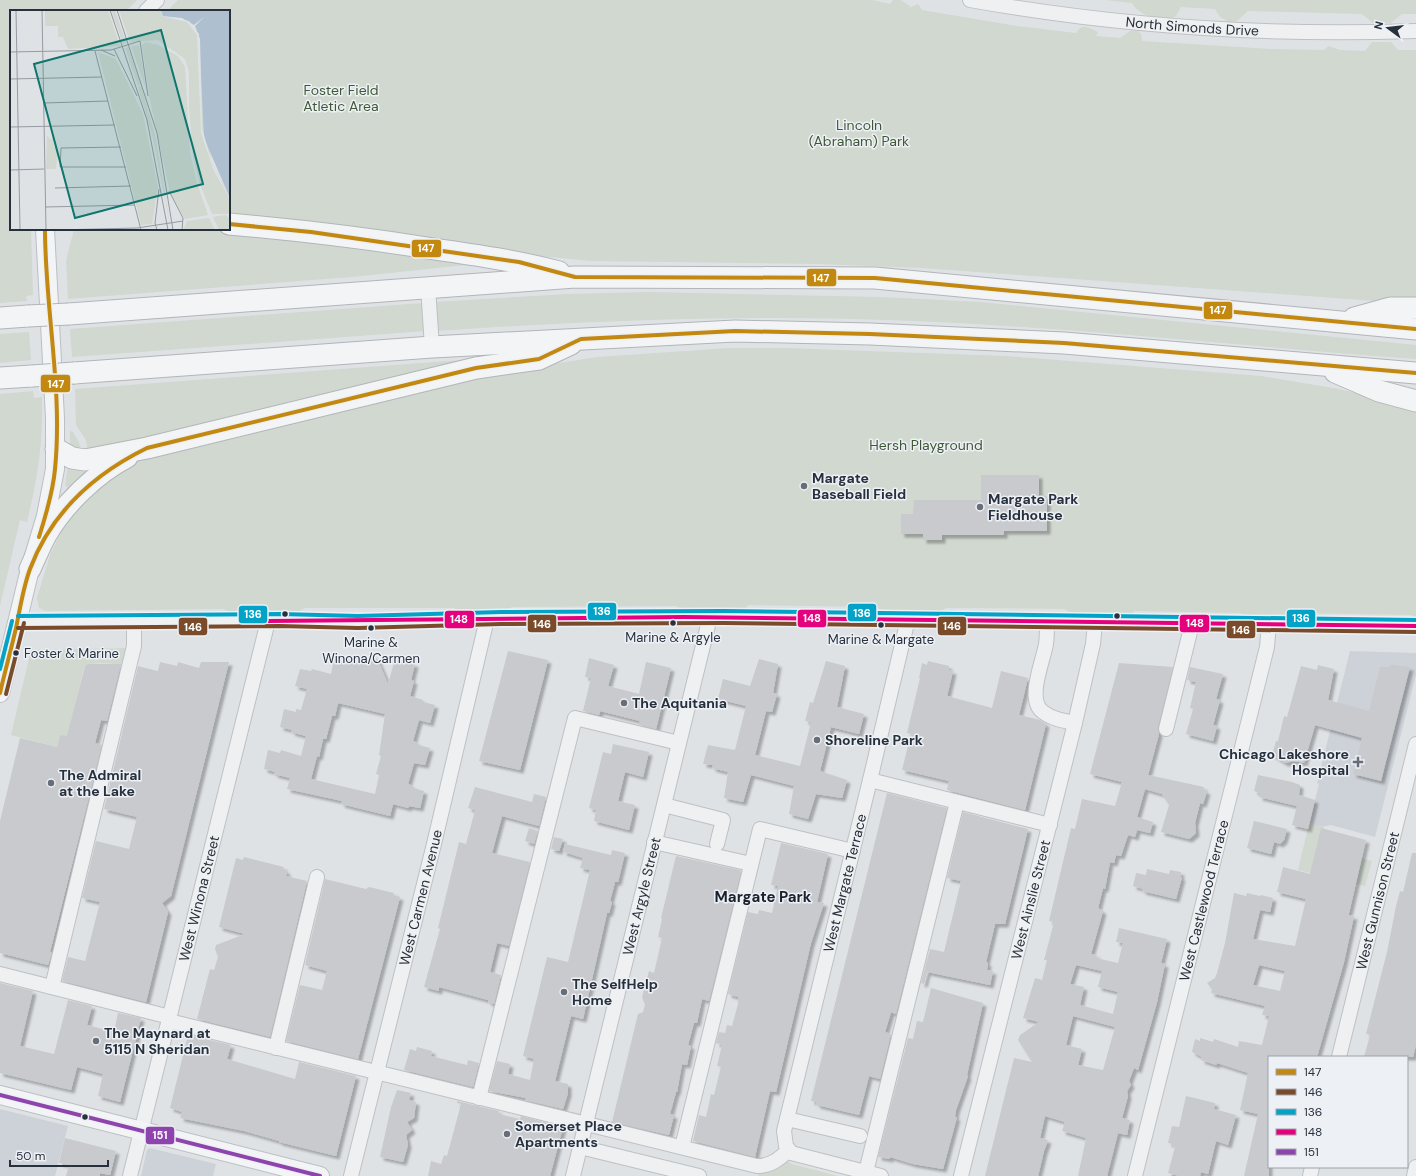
<svg xmlns="http://www.w3.org/2000/svg" width="1416" height="1176" viewBox="0 0 1416 1176" font-family="'DM Sans',sans-serif">
	<style>
		.built { fill: #cdd2d8 }
		.green { fill: #d0d8d0 }
		.building { fill: #c8cacd; fill-rule: evenodd; filter: url(#shadow) }
		.lines { fill: none; stroke-linecap: round; stroke-linejoin: round }
		.minor-casing { stroke: #bec0c3; stroke-width: 16 }
		.major-casing { stroke: #bcbfc2; stroke-width: 20 }
		.highway-casing { stroke: #b2b5b9; stroke-width: 23 }
		.minor { stroke: #eff0f1; stroke-width: 14 }
		.major { stroke: #f3f4f5; stroke-width: 18 }
		.highway { stroke: #f3f4f5; stroke-width: 21 }
		.highway-bridge-casing { stroke: #b2b5b9; stroke-width: 23; stroke-linecap: butt }
		.highway-bridge { stroke: #f3f4f5; stroke-width: 21 }
		.bus-1-casing { stroke: #edf0f5; stroke-width: 7 }
		.bus-2-casing { stroke: #edf0f5; stroke-width: 7 }
		.bus-3-casing { stroke: #edf0f5; stroke-width: 7 }
		.bus-4-casing { stroke: #edf0f5; stroke-width: 7 }
		.bus-5-casing { stroke: #edf0f5; stroke-width: 7 }
		.bus-1 { stroke: #c3880f; stroke-width: 4 }
		.bus-2 { stroke: #7a4b2a; stroke-width: 4 }
		.bus-3 { stroke: #02a3c7; stroke-width: 4 }
		.bus-4 { stroke: #e5007d; stroke-width: 4 }
		.bus-5 { stroke: #8e44ad; stroke-width: 4 }
		.poi-dot { fill: #676e78; stroke: #edf0f5; stroke-width: 1.5 }
		.bus-dot { fill: #27303d; stroke: #edf0f5; stroke-width: 1.5 }
		.labels { text-anchor: middle; stroke-width: 3; stroke-linejoin: round; paint-order: stroke }
		.bus-label { font-size: 13px; fill: #27303d; stroke: #edf0f5 }
		.street-label { font-size: 14px; fill: #27303d; stroke: #edf0f5 }
		.park-label { font-size: 14px; fill: #3e5835; stroke: #edf0f5 }
		.poi-label { font-size: 14px; font-weight: bold; fill: #27303d; stroke: #edf0f5; text-anchor: start }
		.neighbourhood-label { font-size: 15px; font-weight: bold; fill: #1a222e; stroke: #edf0f5 }
		.inset-road { fill: none; stroke: #959ba2; stroke-width: 1 }
		.view { fill: #0f766e; fill-opacity: 0.15; stroke: #0f766e; stroke-width: 2 }
		.inset-edge { fill: none; stroke: #27303d; stroke-width: 2 }
		.line-badge { stroke: #edf0f5; stroke-width: 1.5 }
		.badge-label { font-size: 11px; text-anchor: middle; font-weight: bold; fill: #fff }
	</style>
	<defs>
		<filter id="shadow"><feDropShadow dx="3.5" dy="3.5" stdDeviation="1" flood-color="#0004"/></filter>
	</defs>
	<rect width="100%" height="100%" fill="#dfe2e5"/>
	<!-- built -->
	<g class="built">
		<path d="M1350,651L1416,653V675L1375,837L1331,825L1320,827L1309,824L1319,784L1317,783Z"/>
		<path d="M0,1109L68,1126L55,1176H0Z"/>
		<path d="M150,1148L216,1164L213,1176H141L147,1150Z"/>
	</g>
	<!-- green -->
	<g class="green">
		<path d="M0,0H137L126,11H11V229H31L33,295L26,296L27,301L0,303Z"/>
		<path d="M178,0H872L890,4L893,0H901L911,7L918,4L922,10L1017,26L1076,33L1079,29C1084,24 1092,29 1098,32L1096,36L1120,38L1130,31H1138L1141,34L1142,41L1272,49L1324,50L1328,46L1340,50L1365,51L1372,42H1391L1398,50H1416V304L922,268L817,264L591,261L529,255L229,217V11H167Z"/>
		<path d="M1105,0H1416V14H1402L1391,23H1373L1362,14L1248,11L1237,21L1231,23L1220,17L1215,9L1181,7L1176,16L1170,20C1156,18 1139,16 1132,3Z"/>
		<path d="M74,229H202L467,262L466,265L352,277L68,299L66,261Z"/>
		<path d="M650,292L882,297L980,302L1416,345V359C1249,347 1082,328 915,321C755,314 596,320 437,331L435,302L568,294Z"/>
		<path d="M423,303L426,331L72,357L70,329Z"/>
		<path d="M29,332L31,360L0,363V334Z"/>
		<path d="M729,348H785L1006,356L1261,376L1339,389L1416,408V619L1411,615L1298,613C1284,620 1253,621 1240,613L1135,611L1130,615L1073,614L1064,609L946,608L939,613L886,612L875,607L749,605L743,610L682,609L675,606L512,607L505,611H459L454,608H305L296,613L230,614L224,609L46,611L39,608L37,598L50,555L61,532L80,503L132,462L439,386L534,367L597,357Z"/>
		<path d="M475,359L88,452L86,440L76,425L75,389Z"/>
		<path d="M33,391L34,398L42,397C43,443 38,477 27,522L20,520L0,606V394Z"/>
		<path d="M70,431L73,432L79,442L81,452L70,445Z"/>
		<path d="M68,466L83,468L85,476L69,489L65,485Z"/>
		<path d="M129,648L124,667C115,663 92,661 84,667L71,722L70,737L60,735L57,747L11,735L31,650Z"/>
		<path d="M1309,824L1324,826L1314,874L1298,870Z"/>
		<path d="M1361,858L1372,861L1365,886L1343,880L1357,878Z"/>
		<path d="M787,1161L792,1164L838,1176H758L759,1172Z"/>
	</g>
	<!-- building -->
	<g class="building">
		<path d="M981,475H1039V496H1047V531H1004V535H942V540H923V534H901V514H913L914,500H981Z"/>
		<path d="M508,651L548,660L520,770L479,761Z"/>
		<path d="M369,657L373,660L377,658L388,684L395,659L415,664L411,680L414,681L410,696L423,700V702L435,705L430,723L419,720L413,741L418,743V745L430,748L425,765L414,763L408,784L413,786V788L424,791L420,808L409,806L408,808L393,804L390,816L341,804L342,801L287,789L290,778L274,774L275,772L264,769L268,750L280,753L281,750L301,756L306,736L291,732L292,730L280,727L284,709L296,712V709L301,710L307,689L295,686L300,669L311,671L312,669L331,674L334,659L346,662L347,659L364,663ZM338,703L385,714L379,755L381,756L376,774L379,775L375,794L311,779L317,756L319,757L323,739H326L332,716H335Z"/>
		<path d="M589,658L614,665L608,686L639,694L646,662L671,668L656,729L639,725L640,721L600,711L599,715L583,711L591,678L585,677Z"/>
		<path d="M759,659L778,664L773,693L777,694L772,712L766,711L755,755L800,766L811,722L805,721L810,702L813,703L826,661L845,666L837,707L864,714L859,734L831,727L820,771L847,780L842,798L816,794L808,819L789,814L794,786L751,775L743,802L724,798L728,772L712,768L713,765L703,764L708,745L735,750L746,706L718,699L723,679L750,686Z"/>
		<path d="M928,661L949,666L948,670L953,671L947,696L992,708L1001,671L1028,678L1019,715L1040,720L1046,724L1025,810L947,790L949,781L902,770L911,734L907,733L920,678H919L922,663L927,665Z"/>
		<path d="M160,662L177,666L178,662L199,668L201,662H229L171,896L162,903L168,912L146,1002L62,981L68,957L85,961L100,902L82,898L96,841L129,849L137,817L104,809L138,666L158,671Z"/>
		<path d="M1119,663L1173,667L1158,727L1159,734L1148,775L1204,787L1203,790L1207,791L1203,804L1200,803L1195,823L1196,833L1189,839L1161,832L1169,805L1162,794L1145,789L1137,817L1153,822L1150,833L1137,830L1135,837L1128,835L1121,856L1116,855L1114,863L1110,862L1105,889L1103,888L1098,908L1103,911L1091,954L1097,955L1096,958L1118,963L1123,943L1116,942L1119,928L1167,939L1161,963L1165,964L1157,1002L1138,1070L1134,1068L1129,1081L1131,1085L1127,1091L1128,1096L1122,1118L1130,1120L1127,1135L1118,1133L1107,1176H1078L1086,1138L1062,1131L1065,1122L1045,1116L1040,1138L1048,1140L1044,1151L1038,1176H985L1014,1058L1032,1062L1018,1040L1020,1035L1039,1022L1023,1018L1035,978L1042,980L1047,960H1044L1054,922L1049,921L1071,828L1075,829L1082,799L1115,806L1122,782L1090,774ZM1076,965L1102,971L1098,987L1118,992L1113,1014L1080,1005L1084,987L1070,984ZM1073,1016L1115,1027L1103,1070L1078,1065L1082,1049L1066,1045Z"/>
		<path d="M89,664H121L107,721L101,720L95,743L102,745L50,952L52,953L48,965L0,953V821L20,738L57,747L60,735L67,736L85,666Z"/>
		<path d="M1318,665L1334,669L1328,700L1369,711L1380,667H1390L1391,665L1410,667L1381,781L1353,774L1362,738L1315,725L1304,763L1294,761L1285,763L1272,755L1276,741H1278L1284,716L1287,717L1301,666L1317,670Z"/>
		<path d="M1190,667L1223,674L1216,699L1220,700L1213,725L1217,726L1213,741L1186,734L1193,709L1190,708L1196,682L1187,680Z"/>
		<path d="M613,744L649,752L643,777L625,772L618,801L635,805L629,830L594,821L596,810L589,808L603,752L611,754Z"/>
		<path d="M1258,775L1292,782L1300,785L1299,795L1315,800L1308,829L1292,825L1297,806L1259,797L1260,793L1254,791Z"/>
		<path d="M475,787L532,802L534,794L546,797L539,826L502,816L492,853L530,862L509,946L497,943L490,972L501,975L494,1004L488,1002V1000L439,987V991L424,987L440,929L438,928L459,842L466,844L475,810L468,808Z"/>
		<path d="M887,793L947,808L896,1014L891,1012L885,1032L891,1034L880,1079L869,1076L859,1115L817,1105L816,1102L811,1101Z"/>
		<path d="M963,812L1028,829L1005,924H995L986,962L988,963L987,970L993,971L990,985L927,972L924,984L921,983L930,949L944,952L961,881L947,878Z"/>
		<path d="M1254,821L1287,829L1284,840L1280,844L1274,842L1271,854L1247,848Z"/>
		<path d="M529,828L538,831L534,844L525,841Z"/>
		<path d="M1321,828L1366,840L1349,913V915L1354,916L1344,962L1317,1057H1269V1176H1244L1258,1114L1240,1110L1248,1073L1217,1063L1216,1065L1201,1060L1202,1057L1192,1052L1195,1039L1200,1041V1038L1213,1042L1214,1039L1238,1047L1239,1041L1262,1045L1269,1016L1262,1015L1265,1006L1211,993L1212,989L1207,983L1215,978L1217,973L1225,943L1234,893L1246,896L1247,893L1260,896L1261,895L1273,898L1270,912L1260,910L1253,939L1295,946L1306,899L1277,892L1283,867L1310,874ZM1259,965L1285,971L1280,991L1253,985Z"/>
		<path d="M554,837L563,839L559,851L551,849Z"/>
		<path d="M781,843L828,854L817,902L824,903L811,943L776,1092L770,1091L755,1157L693,1141L699,1115L706,1117L711,1094L714,1095L721,1067L717,1066L722,1045L716,1043L719,1032L725,1033L727,1025L732,1026L738,1004V997L728,994L748,912L758,914L759,910L772,913L778,886L771,885Z"/>
		<path d="M565,844L611,855L612,850L625,853L618,882H615L610,901L612,902L609,913H607L583,1019L571,1016L555,1081L568,1084V1093L563,1109L525,1100L526,1098L489,1091L497,1061L510,1064L508,1074L530,1080L534,1059L523,1056L547,957L568,962L590,870L580,868L583,858L563,852Z"/>
		<path d="M1412,853H1416V1045L1413,1057H1364L1370,1035L1366,1034L1387,952L1396,906L1400,891L1403,892Z"/>
		<path d="M676,856L740,870L741,872L709,1001L702,999L697,1023H694L688,1045L691,1046L687,1065L682,1064L677,1092H676L670,1114L674,1115L669,1135L612,1122L637,1018L638,1014L643,1012L645,1005L642,997L649,971L654,973L662,938L658,937L662,919L661,918Z"/>
		<path d="M244,857L284,867L283,870L287,871L286,876L307,881L270,1037L197,1019L210,969L214,970L218,957L215,949L216,945L245,934L219,927L236,858L243,860Z"/>
		<path d="M1147,869L1169,874L1170,870L1181,872L1180,877H1182L1176,899L1142,891L1143,889L1133,886L1136,873L1146,875Z"/>
		<path d="M325,879L366,889L369,887L394,893L393,895L400,897L358,1059L286,1041L300,985L322,990L327,971L305,965Z"/>
		<path d="M0,983L33,991L20,1046L54,1054L68,1000L92,1006L87,1025L114,1032L118,1013L141,1018L120,1102L98,1096L103,1074L77,1067L71,1090L0,1073Z"/>
		<path d="M931,988L983,1003L967,1075L968,1076L956,1110L955,1117H957L943,1169L913,1164L890,1157V1159L878,1157L908,1038L913,1039L917,1021L923,1022Z"/>
		<path d="M188,1035L231,1045L227,1059L295,1079L299,1062L356,1076L336,1156L279,1142V1141L244,1131L180,1118L182,1112L170,1108Z"/>
		<path d="M417,1047L432,1051L431,1056L467,1065L468,1060L479,1063L473,1087L404,1070L410,1049L416,1051Z"/>
		<path d="M397,1090L411,1093L409,1100L416,1102L414,1118L407,1122L412,1130L406,1135L408,1145L403,1162L380,1157L391,1107Z"/>
		<path d="M1186,1096L1215,1103L1214,1109L1236,1115L1228,1145L1216,1141L1208,1174L1201,1172L1200,1176H1179L1168,1173L1175,1147H1172L1173,1144L1168,1143L1172,1126L1179,1127Z"/>
		<path d="M457,1101L499,1111L498,1114L520,1119L521,1116L563,1127L550,1176H428L431,1161L441,1164L444,1155L447,1156L461,1104L457,1103Z"/>
		<path d="M65,1138L116,1151L110,1175L100,1173V1176H66L69,1165L59,1163Z"/>
	</g>
	<g class="lines">
		<!-- minor casing -->
		<g class="minor-casing">
			<g id="minor">
				<path id="s1" d="M970,0C1115,26 1269,36 1416,31"/>
				<path d="M146,11L157,0"/>
				<path d="M428,287L432,347"/>
				<path d="M18,622L35,623L280,620L358,622L501,618L723,617L782,619L1416,626"/>
				<path d="M1047,622C1047,630 1047,637 1046,644C1043,662 1026,700 1043,712C1052,719 1064,721 1075,723"/>
				<path d="M1166,729L1192,624"/>
				<path d="M870,780L1050,825"/>
				<path d="M664,805L723,820L717,844"/>
				<path d="M654,842L751,864"/>
				<path d="M0,974L170,1017"/>
				<path d="M52,987L134,646V623"/>
				<path d="M169,1021L757,1166C771,1166 779,1159 789,1150"/>
				<path d="M276,1048L317,877"/>
				<path id="s2" d="M1339,1057L1416,744"/>
				<path d="M479,1098L575,718L679,743"/>
				<path d="M787,1119L860,1136"/>
				<path d="M580,1147L699,1176"/>
				<path d="M682,1147L760,829L853,851"/>
				<path d="M866,1172L957,802"/>
				<path id="s3" d="M130,1176L268,621"/>
				<path id="s4" d="M351,1176L434,844L487,619"/>
				<path id="s5" d="M573,1176L710,617"/>
				<path id="s6" d="M881,1176L791,1153L786,1146L784,1131L870,780L908,619"/>
				<path id="s7" d="M961,1176L1075,723L1093,644L1095,622"/>
				<path id="s8" d="M1135,1176L1267,647L1269,624"/>
				<path d="M1310,1176L1312,1167"/>
				<path d="M1414,1176L1416,1167"/>
			</g>
		</g>
		<!-- major casing -->
		<g class="major-casing">
			<g id="major">
				<path d="M0,693L30,569L46,516L55,469V418L45,229"/>
				<path d="M0,1095L320,1176"/>
			</g>
		</g>
		<!-- highway casing -->
		<g class="highway-casing">
			<g id="highway">
				<path d="M229,224C298,230 366,238 434,249C476,255 518,261 559,272"/>
				<path d="M69,314L575,277L875,278L1416,329"/>
				<path d="M0,318L28,316"/>
				<path d="M1354,318L1390,308H1416"/>
				<path d="M1335,372L1379,391L1416,401"/>
				<path d="M74,373L432,347L735,331L870,334L1064,343L1416,373"/>
				<path d="M0,378L32,376"/>
				<path d="M56,449L72,458L85,460L147,448L476,368L539,359L571,344"/>
				<path d="M30,569C35,558 40,546 46,535C63,505 96,473 127,457"/>
			</g>
		</g>
		<!-- minor -->
		<use href="#minor" class="minor"/>
		<!-- major -->
		<use href="#major" class="major"/>
		<!-- highway -->
		<use href="#highway" class="highway"/>
		<!-- highway-bridge casing -->
		<g class="highway-bridge-casing">
			<g id="highway-bridge">
				<path d="M28,316L69,314"/>
				<path d="M32,376L74,373"/>
			</g>
		</g>
		<!-- highway-bridge -->
		<use href="#highway-bridge" class="highway-bridge"/>
		<!-- bus-1 casing -->
		<g class="bus-1-casing">
			<g id="bus-1">
				<path d="M229,224L311,232L519,262L575,277L875,278L1416,329"/>
				<path d="M39,537C46,515 53,492 55,469C63,389 45,309 45,229"/>
				<path d="M0,693C5,671 11,650 16,628C20,609 23,588 30,569C51,513 94,474 147,448L476,368L539,359L581,339L735,331L870,334L1064,343L1416,373"/>
			</g>
		</g>
		<!-- bus-2 casing -->
		<g class="bus-2-casing">
			<g id="bus-2">
				<path d="M18,628L280,626L358,628L501,624L723,623L1416,632"/>
				<path d="M6,694L24,623"/>
			</g>
		</g>
		<!-- bus-3 casing -->
		<g class="bus-3-casing">
			<g id="bus-3">
				<path d="M18,616L280,614L358,616L501,612L723,611L1416,620"/>
				<path d="M0,669L12,621"/>
			</g>
		</g>
		<!-- bus-4 casing -->
		<g class="bus-4-casing">
			<path id="bus-4" d="M268,621L684,617L1416,626"/>
		</g>
		<!-- bus-5 casing -->
		<g class="bus-5-casing">
			<path id="bus-5" d="M0,1095L320,1176"/>
		</g>
		<!-- bus-1 -->
		<use href="#bus-1" class="bus-1"/>
		<!-- bus-2 -->
		<use href="#bus-2" class="bus-2"/>
		<!-- bus-3 -->
		<use href="#bus-3" class="bus-3"/>
		<!-- bus-4 -->
		<use href="#bus-4" class="bus-4"/>
		<!-- bus-5 -->
		<use href="#bus-5" class="bus-5"/>
	</g>
	<!-- markers -->
	<g class="poi-dot">
		<circle cx="804" cy="486" r="4"/>
		<circle cx="980" cy="507" r="4"/>
		<circle cx="624" cy="703" r="4"/>
		<circle cx="817" cy="740" r="4"/>
		<path d="M1356 756h4v4h4v4h-4v4h-4v-4h-4v-4h4z"/>
		<circle cx="51" cy="783" r="4"/>
		<circle cx="564" cy="992" r="4"/>
		<circle cx="96" cy="1041" r="4"/>
		<circle cx="507" cy="1134" r="4"/>
	</g>
	<g class="bus-dot">
		<circle cx="285" cy="614" r="3.5"/>
		<circle cx="1117" cy="616" r="3.5"/>
		<circle cx="673" cy="623" r="3.5"/>
		<circle cx="881" cy="625" r="3.5"/>
		<circle cx="371" cy="628" r="3.5"/>
		<circle cx="16" cy="653" r="3.5"/>
		<circle cx="85" cy="1117" r="3.5"/>
	</g>
	<g class="labels">
		<!-- bus labels -->
		<g class="bus-label">
			<text x="673" y="642">Marine &amp; Argyle</text>
			<text x="881" y="644">Marine &amp; Margate</text>
			<text x="371" y="647">Marine &amp;<tspan x="371" dy="16">Winona/Carmen</tspan></text>
			<text x="24" y="658" text-anchor="start">Foster &amp; Marine</text>
		</g>
		<!-- street labels -->
		<g class="street-label">
			<text dy="5" stroke="none"><textPath href="#s1" startOffset="224">North Simonds Drive</textPath></text>
			<text dy="5" stroke="none"><textPath href="#s6" startOffset="372">West Margate Terrace</textPath></text>
			<text dy="5" stroke="none"><textPath href="#s5" startOffset="288">West Argyle Street</textPath></text>
			<text dy="5" stroke="none"><textPath href="#s3" startOffset="286">West Winona Street</textPath></text>
			<text dy="5" stroke="none"><textPath href="#s4" startOffset="287">West Carmen Avenue</textPath></text>
			<text dy="5" stroke="none"><textPath href="#s7" startOffset="285">West Ainslie Street</textPath></text>
			<text dy="5" stroke="none"><textPath href="#s8" startOffset="284">West Castlewood Terrace</textPath></text>
			<text dy="5" stroke="none"><textPath href="#s2" startOffset="161">West Gunnison Street</textPath></text>
		</g>
		<!-- park labels -->
		<g class="park-label">
			<text x="341" y="95">Foster Field<tspan x="341" dy="16">Atletic Area</tspan></text>
			<text x="859" y="130">Lincoln<tspan x="859" dy="16">(Abraham) Park</tspan></text>
			<text x="926" y="450">Hersh Playground</text>
		</g>
		<!-- poi labels -->
		<g class="poi-label">
			<text x="812" y="483">Margate<tspan x="812" dy="16">Baseball Field</tspan></text>
			<text x="988" y="504">Margate Park<tspan x="988" dy="16">Fieldhouse</tspan></text>
			<text x="632" y="708">The Aquitania</text>
			<text x="825" y="745">Shoreline Park</text>
			<text x="1349" y="759" text-anchor="end">Chicago Lakeshore<tspan x="1349" dy="16">Hospital</tspan></text>
			<text x="59" y="780">The Admiral<tspan x="59" dy="16">at the Lake</tspan></text>
			<text x="572" y="989">The SelfHelp<tspan x="572" dy="16">Home</tspan></text>
			<text x="104" y="1038">The Maynard at<tspan x="104" dy="16">5115 N Sheridan</tspan></text>
			<text x="515" y="1131">Somerset Place<tspan x="515" dy="16">Apartments</tspan></text>
		</g>
		<!-- neighbourhood labels -->
		<g class="neighbourhood-label">
			<text x="763" y="902">Margate Park</text>
		</g>
	</g>
	<!-- overview -->
	<g transform="translate(10 10)">
		<rect width="220" height="220" fill="#dfe2e5"/>
		<path d="M35,0H98L110,36L58,39L53,27H48V16H35ZM101,0H105L116,33L113,34ZM109,0H151L153,6L170,8L181,13L190,29L201,150L220,188V204H202L189,172L183,147L179,97V62L175,49L148,30L120,32ZM136,32L148,35L168,46L175,57L180,142L187,173L198,205L175,209L160,183L139,85L132,35ZM129,35L136,79L121,36ZM118,37L131,75L128,76L115,38ZM88,42L106,49L133,104L148,177L142,214L131,215ZM131,76L145,124L161,220L143,129L128,77ZM37,125L41,130L43,126L44,136L48,139L46,159H36ZM215,205L220,208V220H209L203,207ZM199,208L205,220H173L177,211Z" fill="#d0d8d0"/>
		<path d="M151,0H220V188L194,128L189,24L179,11L153,6Z" fill="#aec0cf"/>
		<path d="M151,6L172,8L184,15L194,7L185,16L190,29L192,118L201,150L220,190L203,159L191,123L187,25L177,12Z" fill="#dfe2e5"/>
		<path class="inset-road" d="M6,0L10,220M32,0L36,220M100,0L137,110L158,220M107,0L147,123L163,220M130,31L138,86M104,39L127,86M91,40L105,46M85,41L131,220M0,42L101,40L130,31M0,69L92,67M34,93L98,91M0,117L105,115M111,137L51,138L50,157H116M0,160L34,159M45,178L121,176M159,181L173,208L172,220M35,197L125,195M45,220L127,218L173,211M147,220L145,213L149,179"/>
		<path class="view" d="M151,20L193,174L65,208L24,54Z"/>
		<rect width="220" height="220" class="inset-edge"/>
	</g>
	<g class="line-badge">
		<rect x="411" y="239" width="31" height="19" rx="4" fill="#c3880f"/>
		<rect x="806" y="268" width="31" height="19" rx="4" fill="#c3880f"/>
		<rect x="1203" y="301" width="30" height="19" rx="4" fill="#c3880f"/>
		<rect x="40" y="374" width="31" height="19" rx="4" fill="#c3880f"/>
		<rect x="587" y="602" width="30" height="19" rx="4" fill="#02a3c7"/>
		<rect x="847" y="603" width="30" height="19" rx="4" fill="#02a3c7"/>
		<rect x="238" y="605" width="30" height="19" rx="4" fill="#02a3c7"/>
		<rect x="1286" y="609" width="30" height="19" rx="4" fill="#02a3c7"/>
		<rect x="797" y="609" width="30" height="19" rx="4" fill="#e5007d"/>
		<rect x="444" y="610" width="31" height="19" rx="4" fill="#e5007d"/>
		<rect x="1179" y="614" width="31" height="19" rx="4" fill="#e5007d"/>
		<rect x="527" y="614" width="30" height="19" rx="4" fill="#7a4b2a"/>
		<rect x="937" y="616" width="30" height="20" rx="4" fill="#7a4b2a"/>
		<rect x="178" y="617" width="30" height="19" rx="4" fill="#7a4b2a"/>
		<rect x="1226" y="620" width="30" height="19" rx="4" fill="#7a4b2a"/>
		<rect x="145" y="1126" width="30" height="19" rx="4" fill="#8e44ad"/>
	</g>
	<g class="badge-label">
		<text x="426" y="252">147</text>
		<text x="821" y="282">147</text>
		<text x="1218" y="314">147</text>
		<text x="56" y="388">147</text>
		<text x="602" y="615">136</text>
		<text x="862" y="617">136</text>
		<text x="253" y="618">136</text>
		<text x="1301" y="622">136</text>
		<text x="812" y="622">148</text>
		<text x="459" y="623">148</text>
		<text x="1195" y="627">148</text>
		<text x="542" y="628">146</text>
		<text x="952" y="630">146</text>
		<text x="193" y="631">146</text>
		<text x="1241" y="634">146</text>
		<text x="160" y="1139">151</text>
	</g>
	<!-- legend -->
	<rect x="1268" y="1056" width="140" height="112" fill="#edf0f5" stroke="#9ea3ab"/>
	<rect x="1276" y="1069" width="20" height="6" fill="#c3880f" stroke="#9ea3ab"/>
	<text x="1304" y="1076" font-size="12" fill="#27303d">147</text>
	<rect x="1276" y="1089" width="20" height="6" fill="#7a4b2a" stroke="#9ea3ab"/>
	<text x="1304" y="1096" font-size="12" fill="#27303d">146</text>
	<rect x="1276" y="1109" width="20" height="6" fill="#02a3c7" stroke="#9ea3ab"/>
	<text x="1304" y="1116" font-size="12" fill="#27303d">136</text>
	<rect x="1276" y="1129" width="20" height="6" fill="#e5007d" stroke="#9ea3ab"/>
	<text x="1304" y="1136" font-size="12" fill="#27303d">148</text>
	<rect x="1276" y="1149" width="20" height="6" fill="#8e44ad" stroke="#9ea3ab"/>
	<text x="1304" y="1156" font-size="12" fill="#27303d">151</text>
	<!-- north arrow -->
	<g transform="translate(1388 28) rotate(285)" stroke="#edf0f5" stroke-width="3" paint-order="stroke">
	<path d="M0-3L7 15L0 10L-7 15Z" fill="#27303d"/>
	<text y="-6" font-size="11" font-weight="bold" text-anchor="middle" fill="#27303d">N</text>
	</g>
	<!-- scale -->
	<path d="M10 1160v6h98v-6" fill="none" stroke="#27303d" stroke-width="2"/>
	<text x="16" y="1160" font-size="12" fill="#27303d" stroke="#edf0f5" stroke-width="3" paint-order="stroke">50 m</text>
</svg>
